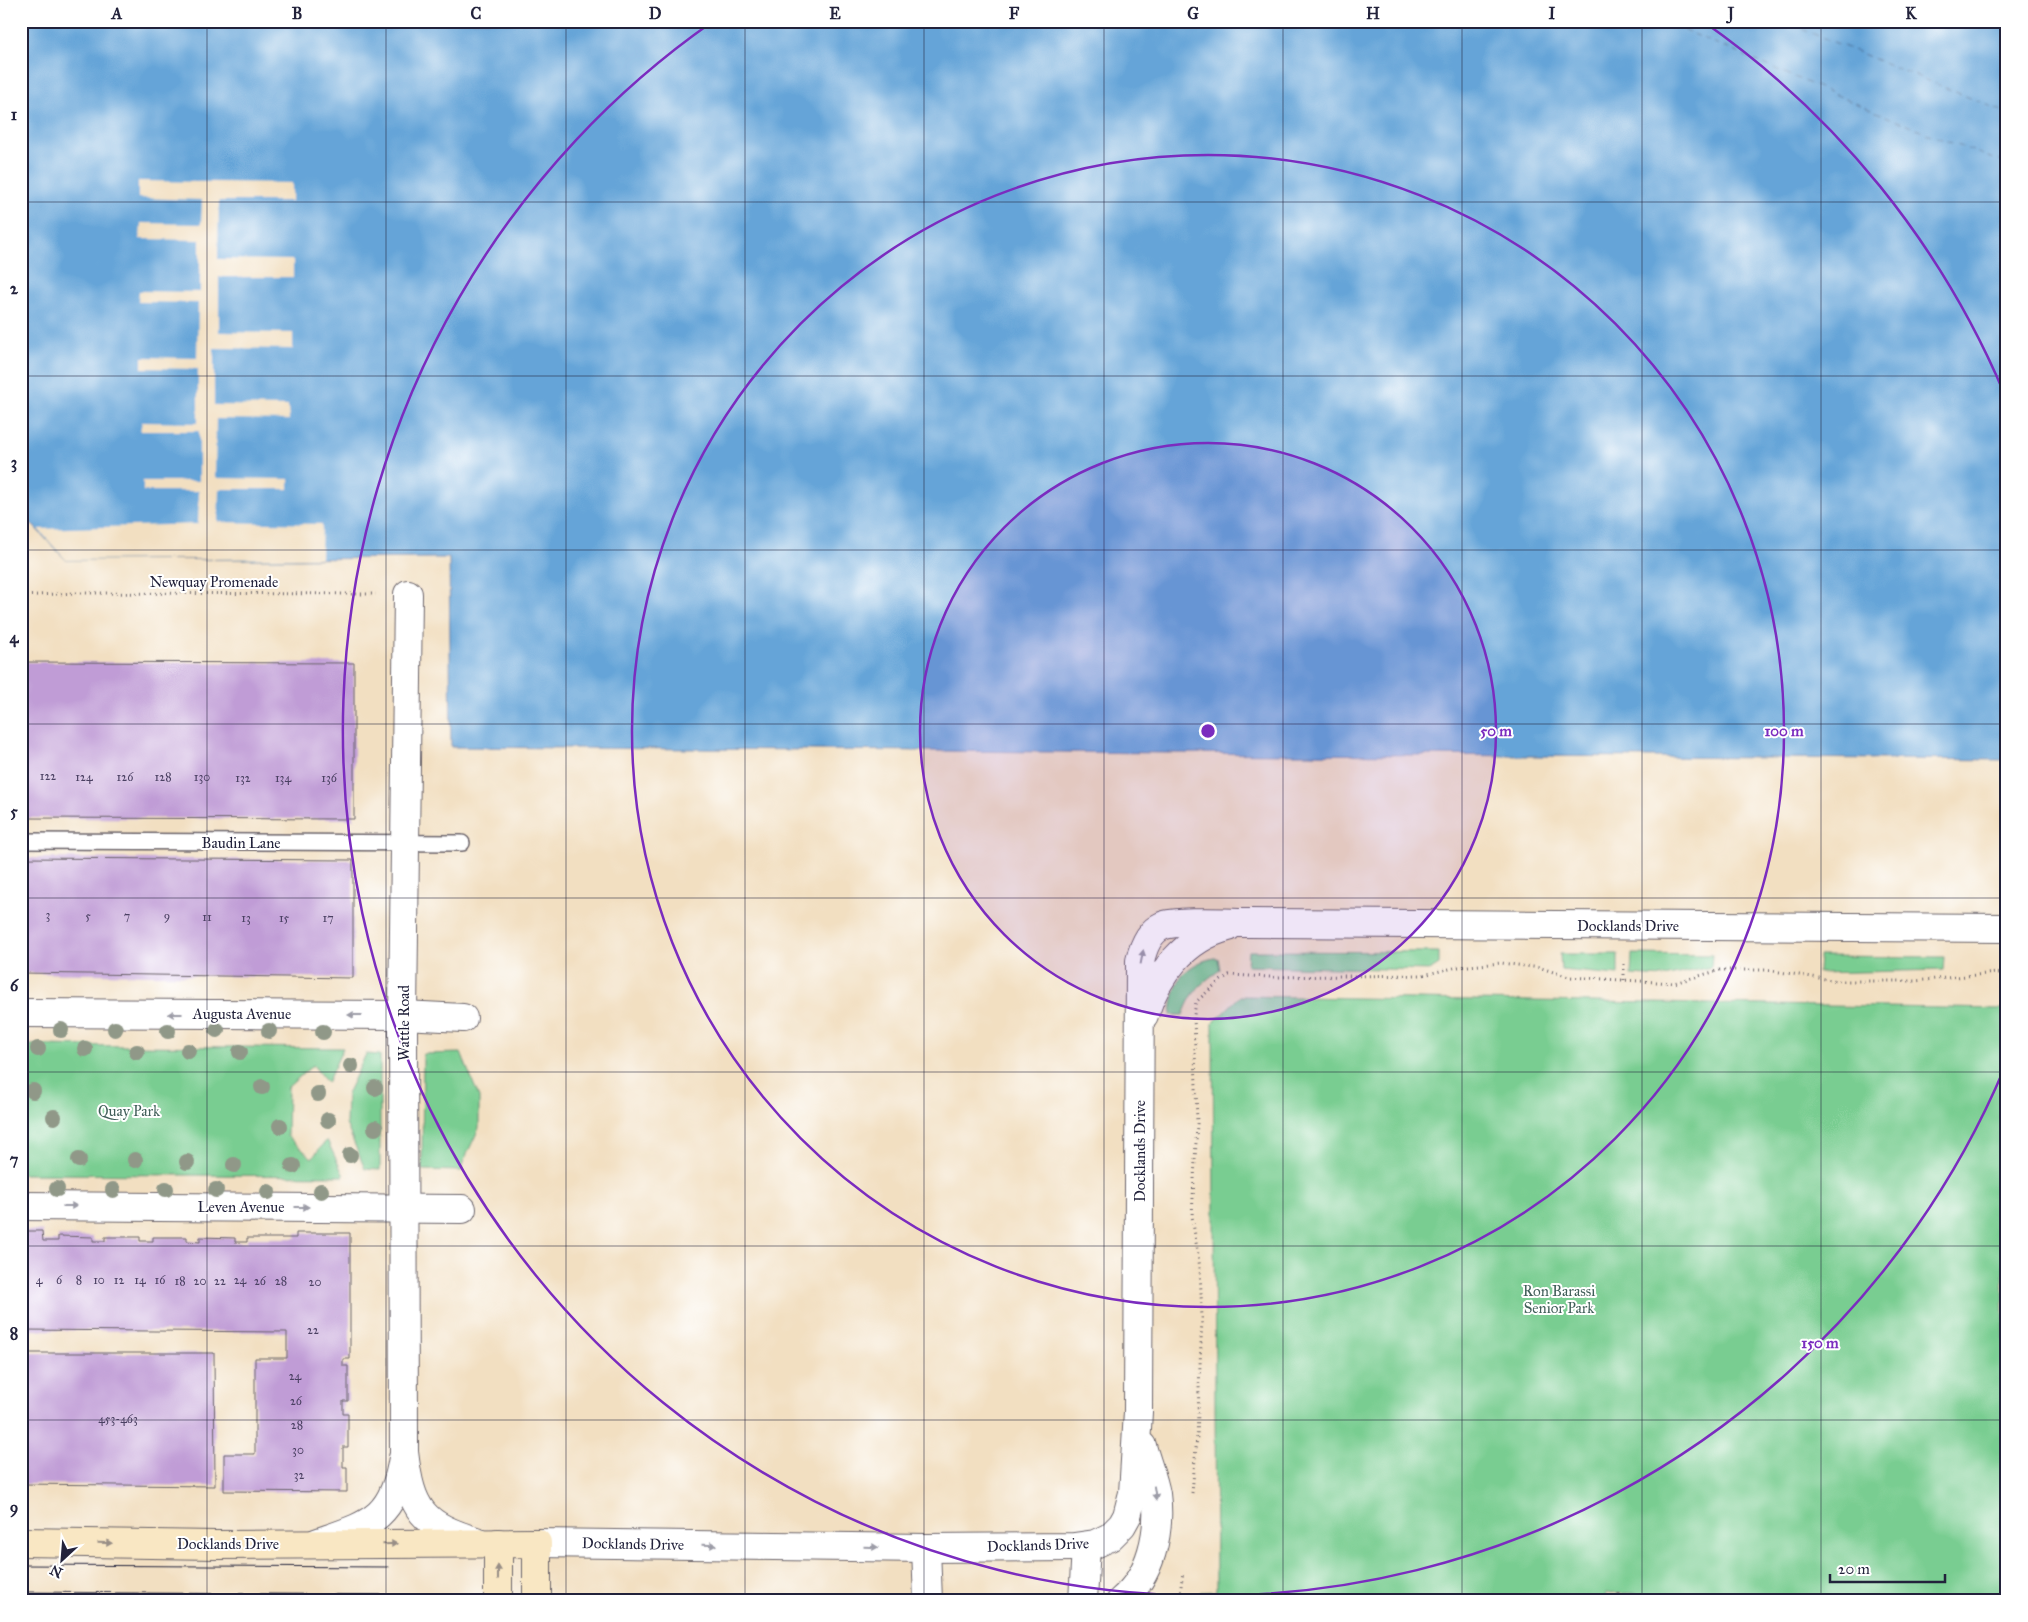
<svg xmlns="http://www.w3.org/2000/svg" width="2028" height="1622" viewBox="0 0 2028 1622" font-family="'IM FELL Great Primer',serif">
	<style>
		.green { fill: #79cd91; stroke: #4e7866 }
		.water { fill: #65a4d8; stroke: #44638a }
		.pier { fill: #f2dfc1 }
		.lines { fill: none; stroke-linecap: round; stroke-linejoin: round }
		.ferry { stroke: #405c82; stroke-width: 1; stroke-dasharray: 6 5; stroke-linecap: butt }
		.building { fill: #c09cd6 }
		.lane-casing { stroke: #6b646a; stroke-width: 18 }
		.street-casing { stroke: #6b646a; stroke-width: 30 }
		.secondary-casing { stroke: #6b646a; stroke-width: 30 }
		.path { stroke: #6b646a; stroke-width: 3; stroke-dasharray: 1 4; stroke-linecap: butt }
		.lane { stroke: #fff; stroke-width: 15 }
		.street { stroke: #fff; stroke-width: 28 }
		.secondary { stroke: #f9e7c3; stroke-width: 28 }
		.tram { stroke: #22223b; stroke-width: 1 }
		.tree { fill: #909888 }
		.oneway { fill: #9c9ca7 }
		.oneway2 { fill: #988e86 }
		.grid { fill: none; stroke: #22223b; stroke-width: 1; stroke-opacity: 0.55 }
		.ring { fill: none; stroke: #7b2cbf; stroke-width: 2.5 }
		.labels { text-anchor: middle; stroke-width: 4; stroke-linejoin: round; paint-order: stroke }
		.number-label { font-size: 12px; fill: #4a4062 }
		.street-label { font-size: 15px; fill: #22223b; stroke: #fff }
		.park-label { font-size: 15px; fill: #405e59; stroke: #fff }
		.centre { fill: #7b2cbf; stroke: #fff; stroke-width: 2.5 }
		.ring-label { font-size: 15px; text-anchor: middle; font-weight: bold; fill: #7b2cbf; stroke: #fff; stroke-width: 4; stroke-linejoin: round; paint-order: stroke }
		.neatline { fill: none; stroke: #22223b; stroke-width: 2 }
		.grid-label { font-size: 16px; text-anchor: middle; font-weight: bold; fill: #22223b }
	</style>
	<rect width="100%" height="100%" fill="#fff"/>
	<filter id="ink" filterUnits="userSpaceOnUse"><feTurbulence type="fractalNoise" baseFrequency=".02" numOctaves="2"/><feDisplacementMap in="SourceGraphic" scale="10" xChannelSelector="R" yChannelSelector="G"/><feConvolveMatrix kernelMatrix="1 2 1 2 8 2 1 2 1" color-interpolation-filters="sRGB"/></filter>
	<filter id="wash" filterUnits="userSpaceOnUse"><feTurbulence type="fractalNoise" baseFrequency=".0096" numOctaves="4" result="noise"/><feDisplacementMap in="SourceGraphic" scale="20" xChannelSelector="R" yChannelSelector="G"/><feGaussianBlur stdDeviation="1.12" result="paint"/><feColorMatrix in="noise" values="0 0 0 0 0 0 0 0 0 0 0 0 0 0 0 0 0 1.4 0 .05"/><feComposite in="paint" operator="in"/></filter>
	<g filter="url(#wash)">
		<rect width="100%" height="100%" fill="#f2dfc1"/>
		<!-- green -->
		<g class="green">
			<path d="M1248,951L1439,952V965L1431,970L1247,966Z"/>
			<path d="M1560,954H1618V975L1561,970Z"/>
			<path d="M1632,954L1712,955L1711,967L1664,977L1631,975Z"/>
			<path d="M1819,956L1944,957L1943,970L1818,973Z"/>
			<path d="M1214,958H1218L1220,970C1200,984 1192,991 1183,1015H1171C1173,985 1181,965 1214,958Z"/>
			<path d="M1240,996L2004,1009L2007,1011V1127L2002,1134L2007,1601H1637V1593L1607,1594L1606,1601H1209L1200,1592L1216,1591L1213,1023Z"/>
			<path d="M29,1045L343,1048L327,1083L313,1065L288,1087L287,1136L312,1158L327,1140L344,1176L21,1174V1046Z"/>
			<path d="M461,1053L479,1097V1128L462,1165V1171L422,1170L423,1054Z"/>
			<path d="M366,1054L380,1055V1170L365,1169L346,1124L347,1094Z"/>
		</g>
		<!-- water -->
		<path class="water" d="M21,21H2007V760L451,747L449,558L66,560L21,513Z"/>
		<!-- pier -->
		<path class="pier" d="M138,181L292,183V201H219L218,259L293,260V277H219V332L293,333V349L214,348V405L288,406L289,420L216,419L215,478L289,479V489H219L218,522L322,524L321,558L66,560L38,529L198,524L199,491H143V481H199V431H140L142,422L198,423V369L142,368V357L197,358L198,303L138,302L139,291L200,292V240L140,239L141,223L201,224L202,200L138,198Z"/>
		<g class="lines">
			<!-- ferry -->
			<g class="ferry">
				<path d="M1663,21L1923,132L2007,164"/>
				<path d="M1782,21L2007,113"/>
			</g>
		</g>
		<g id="blocks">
			<!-- building -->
			<g class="building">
				<path d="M21,662L354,663V819L21,818Z"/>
				<path d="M21,858L353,860V978L21,973Z"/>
				<path d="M23,1231H42L43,1241H58V1236L93,1237V1241H105V1237H140V1241H153V1237H187V1241L200,1242V1237L235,1238V1242H247V1238H296V1233H350V1359H343V1366H348V1401H343V1414H348V1447H343V1467H347V1492L224,1491V1454H255V1358H287V1332L21,1330V1241H23Z"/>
				<path d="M21,1353H214L215,1486L21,1484Z"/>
			</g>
		</g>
	</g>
	<g filter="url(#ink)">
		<use href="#blocks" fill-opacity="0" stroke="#6b646a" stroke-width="1"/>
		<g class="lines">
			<!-- lane casing -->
			<g class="lane-casing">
				<path id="lane" d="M21,841L462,843"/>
			</g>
			<!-- street casing -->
			<g class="street-casing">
				<g id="street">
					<path d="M408,594L403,1015L404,1452C411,1511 422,1525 479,1542"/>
					<path d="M21,1013L403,1015L463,1018"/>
					<path d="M1144,1015C1157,974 1185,938 1228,927"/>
					<path d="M21,1206L462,1209"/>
					<path d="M316,1543C370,1524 393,1520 403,1458"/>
					<path d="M537,1543L926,1548L1074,1547L1095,1544L1110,1537L1122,1525L1127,1516L1133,1493L1138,1412L1140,961C1143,948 1149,932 1162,926C1177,920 1230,923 1249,923L2007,928"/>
					<path d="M926,1548L928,1601"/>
					<path d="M1083,1601L1086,1546"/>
					<path d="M1121,1601C1151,1576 1161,1532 1156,1494C1153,1477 1146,1462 1142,1446"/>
				</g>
			</g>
			<!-- secondary casing -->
			<g class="secondary-casing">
				<g id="secondary">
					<path d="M21,1542L216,1545L537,1543V1601"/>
					<path d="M498,1543V1601"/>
				</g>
			</g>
			<!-- path -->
			<g class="path">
				<path d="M21,596L74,593L376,594"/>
				<path d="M1624,980V960"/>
				<path d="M1192,1493L1197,1437L1202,1318L1200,1268L1192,1216L1197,1124L1194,1015L1196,1002L1217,983L1229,975L1271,977L1423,975L1458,967L1501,963L1541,968L1569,977L1674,983L1720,970H1766L1839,981H1915L2007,972"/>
				<path d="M1619,1593V1601"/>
				<path d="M1179,1601L1183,1572"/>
			</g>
			<!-- lane -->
			<use href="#lane" class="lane"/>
			<!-- street -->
			<use href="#street" class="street"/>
			<!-- secondary -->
			<use href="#secondary" class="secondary"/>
			<!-- tram -->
			<g class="tram">
				<path d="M21,1565L388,1567"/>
				<path d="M21,1592L406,1595"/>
			</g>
		</g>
		<!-- trees -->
		<g class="tree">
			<circle cx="115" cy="1029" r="8"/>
			<circle cx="61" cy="1030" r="8"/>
			<circle cx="217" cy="1030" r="8"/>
			<circle cx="168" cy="1031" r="8"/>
			<circle cx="269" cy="1031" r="8"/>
			<circle cx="323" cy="1032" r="8"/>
			<circle cx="38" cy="1049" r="8"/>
			<circle cx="85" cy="1049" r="8"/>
			<circle cx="188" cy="1051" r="8"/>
			<circle cx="137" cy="1052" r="8"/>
			<circle cx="240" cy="1052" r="8"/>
			<circle cx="351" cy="1066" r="8"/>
			<circle cx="262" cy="1087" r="8"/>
			<circle cx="375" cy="1088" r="8"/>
			<circle cx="33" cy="1091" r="8"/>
			<circle cx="318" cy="1094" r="8"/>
			<circle cx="54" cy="1117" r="8"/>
			<circle cx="328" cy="1120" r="8"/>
			<circle cx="280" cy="1126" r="8"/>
			<circle cx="375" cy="1128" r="8"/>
			<circle cx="350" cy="1155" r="8"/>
			<circle cx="79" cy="1160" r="8"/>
			<circle cx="135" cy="1160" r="8"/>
			<circle cx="187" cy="1162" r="8"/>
			<circle cx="234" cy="1165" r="8"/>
			<circle cx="293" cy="1166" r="8"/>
			<circle cx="57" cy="1189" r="8"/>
			<circle cx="166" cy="1189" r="8"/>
			<circle cx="113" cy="1190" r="8"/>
			<circle cx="216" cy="1190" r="8"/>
			<circle cx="321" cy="1191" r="8"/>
			<circle cx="268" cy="1192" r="8"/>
		</g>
		<!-- one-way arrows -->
		<defs><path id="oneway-solid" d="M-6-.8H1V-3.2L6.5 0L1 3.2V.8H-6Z" transform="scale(1.25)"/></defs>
		<g class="oneway">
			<use href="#oneway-solid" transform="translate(1142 957) rotate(-79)"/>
			<use href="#oneway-solid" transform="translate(175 1014) rotate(-180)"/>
			<use href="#oneway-solid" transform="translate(355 1015) rotate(-180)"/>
			<use href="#oneway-solid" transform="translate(70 1206)"/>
			<use href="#oneway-solid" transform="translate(302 1207)"/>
			<use href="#oneway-solid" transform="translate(1155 1493) rotate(81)"/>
			<use href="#oneway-solid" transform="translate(709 1545) rotate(1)"/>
			<use href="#oneway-solid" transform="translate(871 1547) rotate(1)"/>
		</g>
		<g class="oneway2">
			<use href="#oneway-solid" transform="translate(105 1543) rotate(1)"/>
			<use href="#oneway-solid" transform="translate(390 1544) rotate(-1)"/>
			<use href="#oneway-solid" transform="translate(498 1572) rotate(-90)"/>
		</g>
	</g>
	<!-- grid -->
	<path class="grid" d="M207,21V1601M386,21V1601M566,21V1601M745,21V1601M924,21V1601M1104,21V1601M1283,21V1601M1462,21V1601M1642,21V1601M1821,21V1601M21,202H2007M21,376H2007M21,550H2007M21,724H2007M21,898H2007M21,1072H2007M21,1246H2007M21,1420H2007"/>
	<!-- distance rings -->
	<circle cx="1208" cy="731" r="288" fill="#7b2cbf" fill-opacity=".12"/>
	<g class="ring">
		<circle cx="1208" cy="731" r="288"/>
		<circle cx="1208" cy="731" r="576"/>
		<path d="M2004 1069A865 865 0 1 1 712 22M1704 22A865 865 0 0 1 2004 393"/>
	</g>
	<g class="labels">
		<!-- number labels -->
		<g class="number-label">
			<text x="48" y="780">122</text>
			<text x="84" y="781">124</text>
			<text x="125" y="781">126</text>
			<text x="163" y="781">128</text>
			<text x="202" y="781">130</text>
			<text x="243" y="782">132</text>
			<text x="283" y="782">134</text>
			<text x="329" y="782">136</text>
			<text x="48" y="919">3</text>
			<text x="88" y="920">5</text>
			<text x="127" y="920">7</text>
			<text x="167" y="920">9</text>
			<text x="207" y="921">11</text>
			<text x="246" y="922">13</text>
			<text x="284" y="922">15</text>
			<text x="328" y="922">17</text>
			<text x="39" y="1284">4</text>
			<text x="59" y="1284">6</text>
			<text x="79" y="1284">8</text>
			<text x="99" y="1284">10</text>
			<text x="119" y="1284">12</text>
			<text x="140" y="1284">14</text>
			<text x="160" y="1284">16</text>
			<text x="240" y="1284">24</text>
			<text x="180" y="1285">18</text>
			<text x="200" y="1285">20</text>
			<text x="220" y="1285">22</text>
			<text x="260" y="1285">26</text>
			<text x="281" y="1285">28</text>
			<text x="315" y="1286">20</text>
			<text x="313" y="1334">22</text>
			<text x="295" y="1380">24</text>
			<text x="296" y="1405">26</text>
			<text x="118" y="1423">453-463</text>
			<text x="297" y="1429">28</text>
			<text x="298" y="1454">30</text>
			<text x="299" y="1479">32</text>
		</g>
		<!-- street labels -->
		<g class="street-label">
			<text x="214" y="587">Newquay Promenade</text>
			<text x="241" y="848">Baudin Lane</text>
			<text x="1628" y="931">Docklands Drive</text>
			<text x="242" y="1019">Augusta Avenue</text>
			<text transform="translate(404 1023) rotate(-90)" y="5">Wattle Road</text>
			<text transform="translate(1140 1151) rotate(-90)" y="5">Docklands Drive</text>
			<text x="241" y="1212">Leven Avenue</text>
			<text x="228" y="1549">Docklands Drive</text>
			<text transform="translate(633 1544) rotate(1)" y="5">Docklands Drive</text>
			<text transform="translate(1038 1545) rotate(-2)" y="5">Docklands Drive</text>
		</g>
		<!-- park labels -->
		<g class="park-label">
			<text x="129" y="1116">Quay Park</text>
			<text x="1559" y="1296">Ron Barassi<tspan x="1559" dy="17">Senior Park</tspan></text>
		</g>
	</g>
	<circle cx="1208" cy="731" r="8" class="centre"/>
	<g class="ring-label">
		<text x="1496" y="736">50 m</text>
		<text x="1784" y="736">100 m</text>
		<text x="1820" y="1348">150 m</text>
	</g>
	<!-- margin -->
	<rect width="2028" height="1622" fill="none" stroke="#fff" stroke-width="55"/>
	<!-- north arrow -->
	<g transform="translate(62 1560) rotate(206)" stroke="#ffffff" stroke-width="4" paint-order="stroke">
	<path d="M0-4L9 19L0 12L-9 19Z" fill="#22223b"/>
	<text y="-8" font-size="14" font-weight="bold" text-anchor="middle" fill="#22223b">N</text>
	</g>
	<!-- scale -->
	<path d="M1830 1574v8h115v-8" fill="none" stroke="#22223b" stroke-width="2.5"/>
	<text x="1838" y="1574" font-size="15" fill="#22223b" stroke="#ffffff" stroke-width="4" paint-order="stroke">20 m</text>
	<rect x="28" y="28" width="1972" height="1566" class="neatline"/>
	<g class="grid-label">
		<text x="117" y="19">A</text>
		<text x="297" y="19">B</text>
		<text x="476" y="19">C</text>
		<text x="655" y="19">D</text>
		<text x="835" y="19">E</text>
		<text x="1014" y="19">F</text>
		<text x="1193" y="19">G</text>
		<text x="1373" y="19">H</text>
		<text x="1552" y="19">I</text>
		<text x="1731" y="19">J</text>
		<text x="1911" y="19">K</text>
		<text x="14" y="120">1</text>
		<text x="14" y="294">2</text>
		<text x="14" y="468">3</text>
		<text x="14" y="643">4</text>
		<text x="14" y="817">5</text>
		<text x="14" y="991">6</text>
		<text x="14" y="1165">7</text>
		<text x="14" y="1339">8</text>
		<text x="14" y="1513">9</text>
	</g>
</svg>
